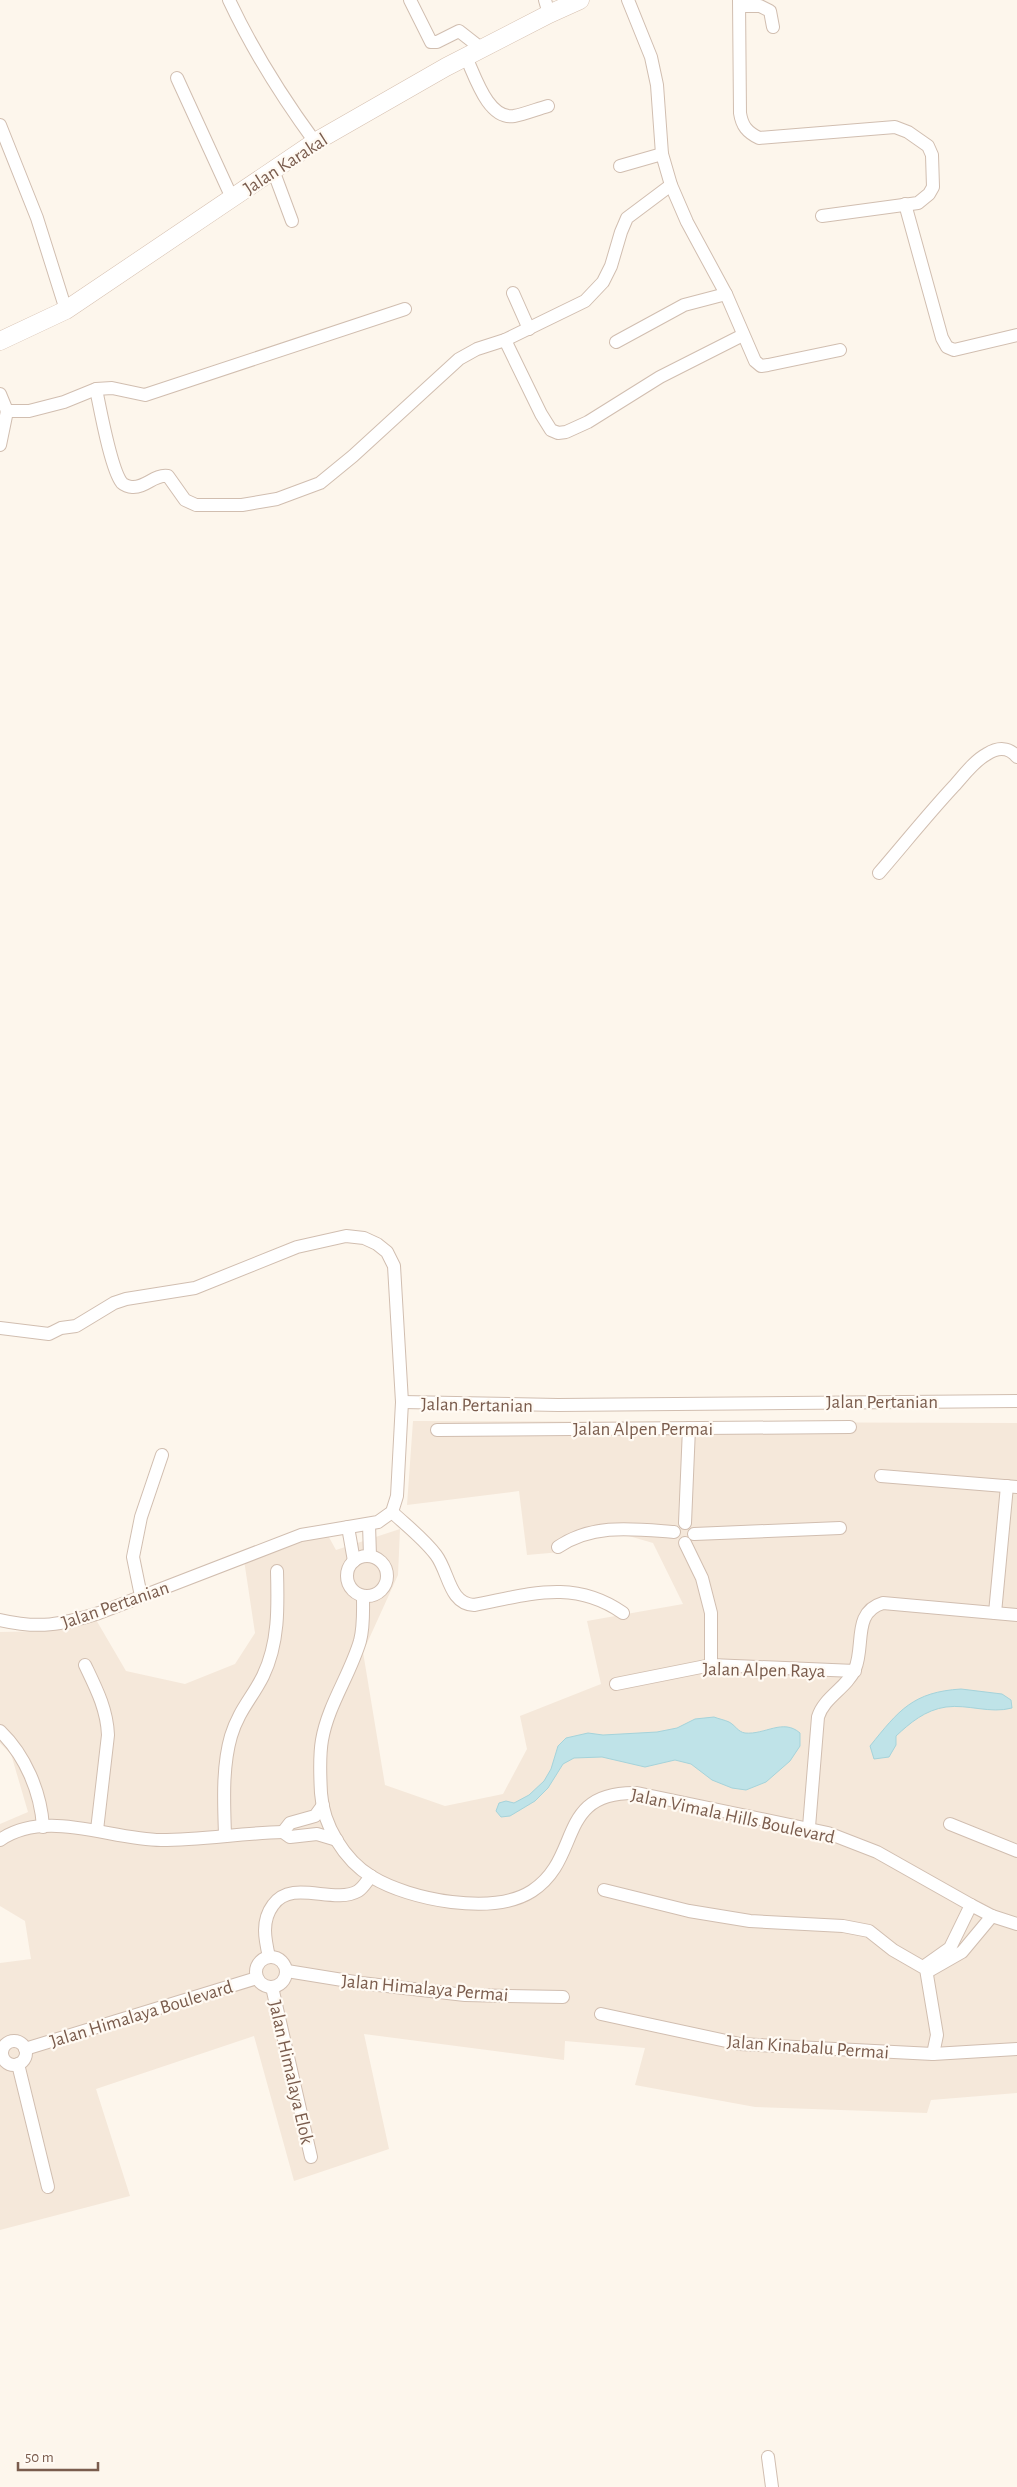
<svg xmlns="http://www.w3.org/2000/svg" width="1017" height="2487" viewBox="0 0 1017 2487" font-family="'Alegreya Sans',sans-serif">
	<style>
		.residential { fill: #f5e8da }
		.water { fill: #bfe3e8; stroke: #a5d3da }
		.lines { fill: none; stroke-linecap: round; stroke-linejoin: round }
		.street-casing { stroke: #d1beb0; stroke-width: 14 }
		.secondary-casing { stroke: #d6c0b0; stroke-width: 19 }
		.street { stroke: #fff; stroke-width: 12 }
		.secondary { stroke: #fff; stroke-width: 18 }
		.labels { text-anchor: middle; stroke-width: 4.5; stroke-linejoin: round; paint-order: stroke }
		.street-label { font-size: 19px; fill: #7a5c4d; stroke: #fffaf3 }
	</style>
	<rect width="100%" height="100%" fill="#fdf6ec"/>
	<!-- residential -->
	<path class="residential" d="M413,1421L1017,1423V2093L931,2100L927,2113L755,2107L635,2085L645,2048L565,2041L564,2060L364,2034L389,2149L294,2181L254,2036L96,2089L130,2196L0,2230V1963L31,1959L25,1921L0,1906V1824L28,1812L11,1754L0,1743V1632L49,1631L95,1618L126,1671L185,1684L235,1664L255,1633L244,1560L325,1530L336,1550L400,1529L398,1575L363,1652L385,1785L445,1806L503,1794L527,1749L520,1716L601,1684L587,1621L683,1604L653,1543L608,1530L561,1552L527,1555L519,1491L407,1505Z"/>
	<!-- water -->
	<g class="water">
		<path d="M961,1689L1002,1694L1011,1700L1012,1708C990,1714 968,1704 946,1707C925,1710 910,1723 896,1736V1745L889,1757L874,1759L870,1746C899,1710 913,1692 961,1689Z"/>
		<path d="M714,1717C719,1719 725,1720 729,1722C735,1725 738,1732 745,1733C765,1735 783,1718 800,1733V1746L790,1761L766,1782L746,1790L732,1788L712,1780L691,1764L675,1760L645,1767L602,1757L574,1758L563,1764L548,1788L535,1801L510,1816L501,1817L496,1811L499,1803L506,1801L514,1803L529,1795L544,1781L551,1769L558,1746L566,1738L588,1733L603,1735L657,1732L677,1728L695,1719Z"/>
	</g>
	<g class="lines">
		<!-- street casing -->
		<g class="street-casing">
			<g id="street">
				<path d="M229,0C253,51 282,97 315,142"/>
				<path d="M410,0L431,42H437L459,31L482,49"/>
				<path d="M545,0L549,14"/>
				<path d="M628,0L651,57L657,85L662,154L671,185L687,222L726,294L755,361L761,366L768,365L840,350"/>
				<path d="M739,0L740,113C742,126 747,132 759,138L895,127L908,132L928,146L932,155L933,187L929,194L918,203L822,216"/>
				<path d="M740,6H760L770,11L773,27"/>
				<path d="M466,57C475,76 488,120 514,116C525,114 537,109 548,106"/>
				<path d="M177,78L232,198"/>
				<path d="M0,125L37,218L66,310"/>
				<path d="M620,166L662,154"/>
				<path d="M273,170L292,221"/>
				<path d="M905,204L942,338L947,347L954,350L1017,335"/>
				<path d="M513,293L529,329"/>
				<path d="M505,340L541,414L551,430L558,433L566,432L588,422L660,377L743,335"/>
				<path d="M616,342L684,305L726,294"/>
				<path d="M96,389C100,408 111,470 122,483C124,485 129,487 132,487C146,488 154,474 168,476L185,500L196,505H242L277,499L320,483L353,456L459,359L477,349L505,340L585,301L603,282L611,266L621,232L627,218L671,185"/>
				<path d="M0,394L7,411H29L64,402L96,389L112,388L145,395L405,309"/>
				<path d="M0,445L7,411"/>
				<path d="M879,873C904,844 928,814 954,786C964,775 974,761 987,754C998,747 1009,747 1017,757"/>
				<path d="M0,1328L49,1334L61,1328L76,1326L114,1303L126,1299L195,1288L297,1247L346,1236L364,1238L377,1244L387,1252L394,1266L402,1402L397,1496L392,1512L378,1522L301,1535L99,1613C61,1625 39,1629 0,1620"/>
				<path d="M402,1402L558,1405L1017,1401"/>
				<path d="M437,1430L850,1427"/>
				<path d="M881,1476L1017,1487"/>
				<path d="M392,1512C407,1526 424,1539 436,1555C449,1572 449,1604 474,1605C528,1595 573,1578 623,1613"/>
				<path d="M685,1523L689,1428"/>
				<path d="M369,1524L370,1556"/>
				<path d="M348,1527L354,1561"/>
				<path d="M694,1534L840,1528"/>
				<path d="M685,1543L702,1578L711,1613V1665"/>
				<path d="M558,1547C593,1523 634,1529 674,1532"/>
				<circle cx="367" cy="1576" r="20"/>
				<path d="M141,1596L133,1557L141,1517L162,1455"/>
				<path d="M363,1596C363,1611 364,1626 360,1641C350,1675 328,1705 322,1740C319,1757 320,1775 321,1793C323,1825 344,1860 372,1877C410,1900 493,1916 532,1891C583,1858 555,1791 637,1793L828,1833L877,1852L971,1905L992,1916L1017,1924"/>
				<path d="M995,1613L1007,1486"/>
				<path d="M85,1665C96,1688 107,1709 108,1735L97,1830"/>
				<path d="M616,1684L711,1665L855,1671"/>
				<path d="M0,1731C25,1755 41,1792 43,1827"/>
				<path d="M950,1824L1017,1851"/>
				<path d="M809,1827L818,1717C824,1697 847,1688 855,1669C865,1646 852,1612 883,1603L1017,1615"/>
				<path d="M283,1832L290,1837L317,1834L337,1840"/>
				<path d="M283,1832L290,1823L315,1816L323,1805"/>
				<path d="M225,1835C224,1803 222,1767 231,1736C239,1710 252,1698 263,1676C279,1643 278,1607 277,1571"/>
				<path d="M0,1840C46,1808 111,1840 161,1840C202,1840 242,1833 283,1832"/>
				<path d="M604,1890L689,1911L750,1921L843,1926L869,1931L893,1950L926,1969L937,2035L933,2054"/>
				<path d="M269,1957C265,1939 261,1921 273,1905C292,1878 333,1905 358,1891C363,1888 367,1881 371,1876"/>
				<circle cx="271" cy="1972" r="15"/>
				<path d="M926,1965L950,1948L971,1905"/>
				<path d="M287,1971L361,1983L465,1995L563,1997"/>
				<path d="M927,1972L962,1952L992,1916"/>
				<path d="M272,1987L311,2157"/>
				<path d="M601,2014L740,2044L933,2054L1017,2049"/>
				<circle cx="14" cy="2053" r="12"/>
				<path d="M25,2049L257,1978"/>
				<path d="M18,2064L48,2187"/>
				<path d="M768,2457L772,2487"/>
			</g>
		</g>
		<!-- secondary casing -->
		<g class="secondary-casing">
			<path id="secondary" d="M0,341L66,310L315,142L446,67L549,14L580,0"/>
		</g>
		<!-- street -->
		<use href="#street" class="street"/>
		<!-- secondary -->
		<use href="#secondary" class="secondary"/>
	</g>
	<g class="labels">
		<!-- street labels -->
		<g class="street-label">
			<text transform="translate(285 163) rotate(-33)" y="7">Jalan Karakal</text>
			<text x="882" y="1408">Jalan Pertanian</text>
			<text transform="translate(477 1404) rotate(1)" y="7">Jalan Pertanian</text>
			<text x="643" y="1435">Jalan Alpen Permai</text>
			<text transform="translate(115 1604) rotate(-19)" y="7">Jalan Pertanian</text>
			<text transform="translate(764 1669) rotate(1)" y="7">Jalan Alpen Raya</text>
			<text transform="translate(733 1815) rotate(12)" y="7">Jalan Vimala Hills Boulevard</text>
			<text transform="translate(425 1987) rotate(5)" y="7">Jalan Himalaya Permai</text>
			<text transform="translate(141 2013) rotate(-17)" y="7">Jalan Himalaya Boulevard</text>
			<text transform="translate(808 2046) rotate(4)" y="7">Jalan Kinabalu Permai</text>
			<text transform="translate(292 2072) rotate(77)" y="7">Jalan Himalaya Elok</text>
		</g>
	</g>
	<!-- scale -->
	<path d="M18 2462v8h80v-8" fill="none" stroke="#7a5c4d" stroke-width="2.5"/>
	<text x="25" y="2462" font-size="15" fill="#7a5c4d" stroke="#fffaf3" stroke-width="4" paint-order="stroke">50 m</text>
</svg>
